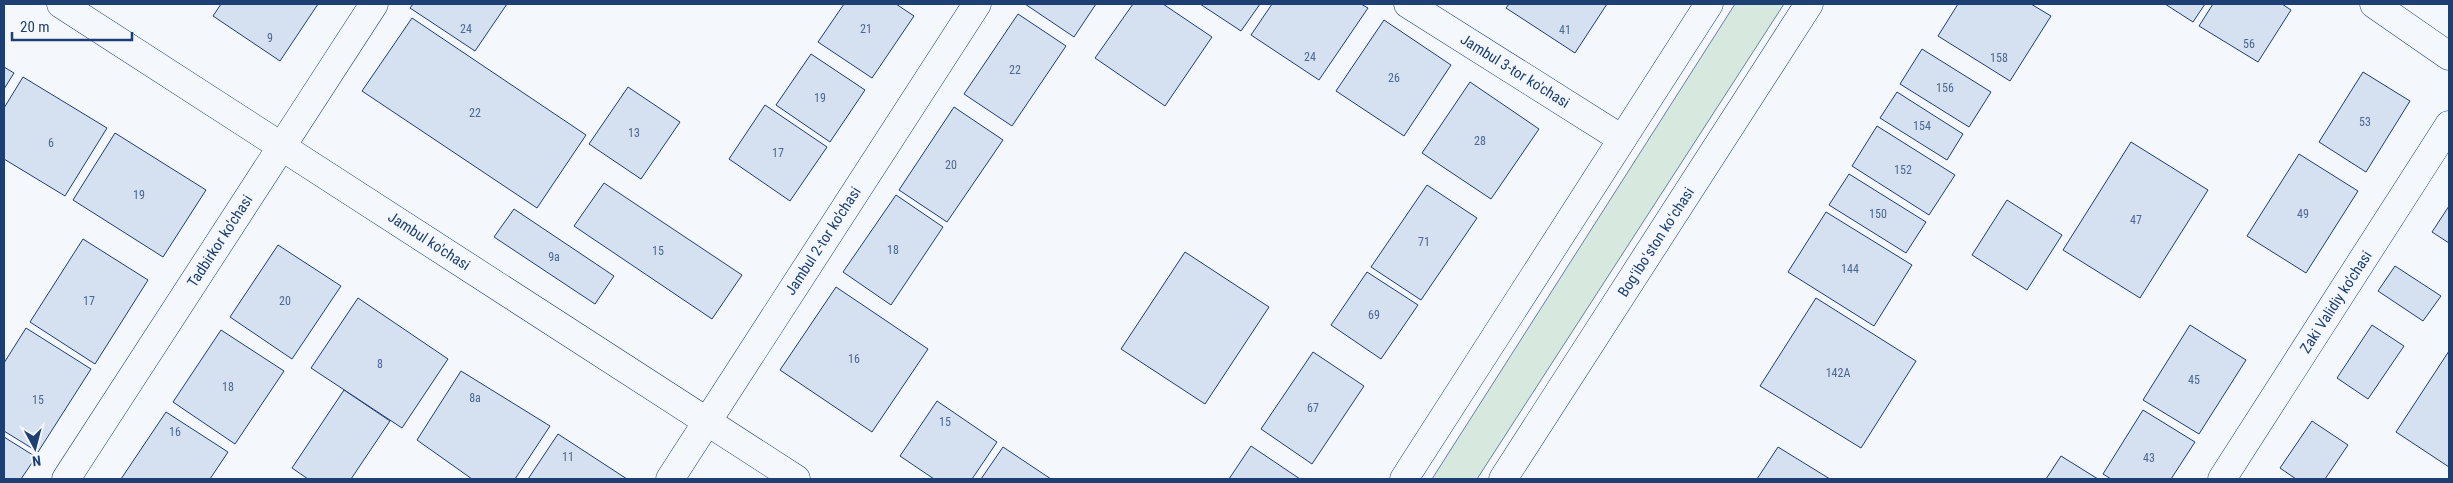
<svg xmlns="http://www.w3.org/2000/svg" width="2453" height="483" viewBox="0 0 2453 483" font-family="'Roboto Condensed',sans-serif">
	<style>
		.green { fill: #d7e8df; stroke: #687fa3 }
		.building { fill: #d5e0f0; stroke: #1d3f73 }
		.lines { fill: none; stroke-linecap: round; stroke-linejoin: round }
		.street-casing { stroke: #1d3f73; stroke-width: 29 }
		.secondary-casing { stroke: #1d3f73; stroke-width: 29 }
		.street { stroke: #f4f7fb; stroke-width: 28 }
		.secondary { stroke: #f4f7fb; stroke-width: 28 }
		.labels { text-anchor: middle; stroke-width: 4; stroke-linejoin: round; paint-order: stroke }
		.number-label { font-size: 12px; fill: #4b6792 }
		.street-label { font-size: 15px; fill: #1d3f73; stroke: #f4f7fb }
	</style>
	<rect width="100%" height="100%" fill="#f4f7fb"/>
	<!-- green -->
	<path class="green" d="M1735,4H1784L1477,479H1432Z"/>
	<!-- building -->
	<g class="building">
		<path d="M221,4H318L280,61L213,16Z"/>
		<path d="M413,4H507L475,51L410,8Z"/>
		<path d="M844,4H896L914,16L872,78L818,42Z"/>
		<path d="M1025,4H1096L1074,37Z"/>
		<path d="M1133,4H1163L1212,37L1165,106L1095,58Z"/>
		<path d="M1200,4H1260L1241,31Z"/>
		<path d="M1272,4H1361L1368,8L1319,80L1251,35Z"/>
		<path d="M1509,4H1607L1575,53L1506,8Z"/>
		<path d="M1958,4H2031L2051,16L2010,81L1938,36Z"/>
		<path d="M2165,4H2205L2193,22Z"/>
		<path d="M2213,4H2282L2291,10L2258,62L2199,26Z"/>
		<path d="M1018,14L1066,46L1012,126L964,94Z"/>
		<path d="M412,18L586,135L537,208L362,91Z"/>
		<path d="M1384,20L1451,65L1404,136L1336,91Z"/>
		<path d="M1922,49L1991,92L1969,127L1900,84Z"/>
		<path d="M811,54L865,90L830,142L776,105Z"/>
		<path d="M4,67L14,73L4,89Z"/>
		<path d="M2363,72L2410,101L2366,172L2319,142Z"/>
		<path d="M23,77L107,128L65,196L4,159V108Z"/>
		<path d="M1470,82L1539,129L1491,199L1422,153Z"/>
		<path d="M628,87L680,122L641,179L589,144Z"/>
		<path d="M1897,92L1963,134L1947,160L1880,118Z"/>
		<path d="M765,105L827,147L790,201L729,159Z"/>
		<path d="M954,107L1003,140L947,222L899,190Z"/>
		<path d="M1877,126L1955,175L1929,215L1852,166Z"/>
		<path d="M115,133L206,190L163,257L73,200Z"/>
		<path d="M2131,142L2208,190L2140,298L2063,250Z"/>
		<path d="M2299,154L2358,191L2306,273L2247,236Z"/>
		<path d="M1849,174L1926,222L1906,253L1829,205Z"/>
		<path d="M604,183L742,275L712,319L574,226Z"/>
		<path d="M1427,185L1477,218L1421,300L1371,267Z"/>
		<path d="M896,195L943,227L891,305L843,272Z"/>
		<path d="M2007,200L2062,235L2027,290L1972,255Z"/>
		<path d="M2449,206V243L2432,232Z"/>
		<path d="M514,209L614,276L595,304L494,237Z"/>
		<path d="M1826,212L1912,265L1874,326L1788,272Z"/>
		<path d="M83,239L148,280L95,364L30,322Z"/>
		<path d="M278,245L341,286L292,359L230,317Z"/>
		<path d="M1185,252L1269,307L1205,404L1121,349Z"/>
		<path d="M2395,266L2441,296L2423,321L2378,291Z"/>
		<path d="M1367,272L1418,305L1381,359L1331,325Z"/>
		<path d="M836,287L928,349L872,432L780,370Z"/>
		<path d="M358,298L448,359L402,428L311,368Z"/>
		<path d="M1816,298L1916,361L1861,448L1760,386Z"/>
		<path d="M2190,325L2246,360L2199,434L2143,400Z"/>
		<path d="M2372,325L2404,346L2368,399L2337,378Z"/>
		<path d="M26,328L91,369L38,452L4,431V363Z"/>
		<path d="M221,330L284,371L235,444L173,402Z"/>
		<path d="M2449,351V467L2396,432Z"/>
		<path d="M1313,352L1364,386L1312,464L1261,429Z"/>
		<path d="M461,371L550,426L515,479H472L417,440Z"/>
		<path d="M344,390L390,421L351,479H308L292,468Z"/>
		<path d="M937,401L997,442L972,479H934L900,456Z"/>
		<path d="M2143,410L2195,442L2171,479H2111L2103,474Z"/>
		<path d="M166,412L228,452L210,479H121Z"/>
		<path d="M2312,421L2348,445L2325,479H2296L2280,468Z"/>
		<path d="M558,434L627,479H528Z"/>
		<path d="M4,437L36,457L21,479H4Z"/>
		<path d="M1251,446L1300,479H1229Z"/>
		<path d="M1003,447L1051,479H981Z"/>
		<path d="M1778,447L1830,479H1757Z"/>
		<path d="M2061,456L2098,479H2046Z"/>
	</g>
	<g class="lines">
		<!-- street casing -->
		<g class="street-casing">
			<g id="street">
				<path d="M61,4L796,479"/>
				<path d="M1408,4L1622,139"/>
				<path d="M2374,4L2449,56"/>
				<path d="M66,479L374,4"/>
				<path d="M670,479L977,4"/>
				<path d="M2222,479L2449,125"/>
			</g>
		</g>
		<!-- secondary casing -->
		<g class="secondary-casing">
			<g id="secondary">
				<path d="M1404,479L1709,4"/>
				<path d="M1503,479L1809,4"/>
			</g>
		</g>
		<!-- street -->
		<use href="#street" class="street"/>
		<!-- secondary -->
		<use href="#secondary" class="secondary"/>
	</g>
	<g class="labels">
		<!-- number labels -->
		<g class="number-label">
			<text x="466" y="33">24</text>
			<text x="866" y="33">21</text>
			<text x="1565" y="34">41</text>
			<text x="270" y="42">9</text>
			<text x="2249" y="48">56</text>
			<text x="1310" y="61">24</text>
			<text x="1999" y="62">158</text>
			<text x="1015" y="74">22</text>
			<text x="1394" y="82">26</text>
			<text x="1945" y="92">156</text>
			<text x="820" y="102">19</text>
			<text x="475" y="117">22</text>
			<text x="2365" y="126">53</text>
			<text x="1922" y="130">154</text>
			<text x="634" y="137">13</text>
			<text x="1480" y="145">28</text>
			<text x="51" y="147">6</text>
			<text x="778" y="157">17</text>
			<text x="951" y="169">20</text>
			<text x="1903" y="174">152</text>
			<text x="139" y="199">19</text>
			<text x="1878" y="218">150</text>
			<text x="2303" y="218">49</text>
			<text x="2136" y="224">47</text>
			<text x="1424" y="246">71</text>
			<text x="893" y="254">18</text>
			<text x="658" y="255">15</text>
			<text x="554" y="261">9a</text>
			<text x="1850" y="273">144</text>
			<text x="89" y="305">17</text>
			<text x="285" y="305">20</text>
			<text x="1374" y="319">69</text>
			<text x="854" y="363">16</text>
			<text x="380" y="368">8</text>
			<text x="1838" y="377">142A</text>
			<text x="2194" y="384">45</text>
			<text x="228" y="391">18</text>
			<text x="475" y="402">8a</text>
			<text x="38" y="404">15</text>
			<text x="1313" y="412">67</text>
			<text x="945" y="426">15</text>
			<text x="175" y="436">16</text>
			<text x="568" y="461">11</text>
			<text x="2149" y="462">43</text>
		</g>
		<!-- street labels -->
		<g class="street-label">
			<text transform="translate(1515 71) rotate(32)" y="5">Jambul 3-tor ko'chasi</text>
			<text transform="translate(220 241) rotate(-57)" y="5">Tadbirkor ko'chasi</text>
			<text transform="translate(429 241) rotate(33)" y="5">Jambul ko'chasi</text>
			<text transform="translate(823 241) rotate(-57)" y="5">Jambul 2-tor ko'chasi</text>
			<text transform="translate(1656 242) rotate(-57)" y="5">Bogʻiboʻston koʻchasi</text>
			<text transform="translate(2336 302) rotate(-57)" y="5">Zaki Validiy ko'chasi</text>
		</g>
	</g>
	<!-- border -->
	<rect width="2453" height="483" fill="none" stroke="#1d3f73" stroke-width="10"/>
	<!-- north arrow -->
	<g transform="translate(35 448) rotate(173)" stroke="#f4f7fb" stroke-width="4" paint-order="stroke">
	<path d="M0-4L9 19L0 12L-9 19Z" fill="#1d3f73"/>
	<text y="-8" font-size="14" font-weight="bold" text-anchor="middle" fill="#1d3f73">N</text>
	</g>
	<!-- scale -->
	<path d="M12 32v8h120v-8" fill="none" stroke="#1d3f73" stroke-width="2.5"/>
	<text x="20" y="32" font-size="15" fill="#1d3f73" stroke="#f4f7fb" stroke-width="4" paint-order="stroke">20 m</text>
</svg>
